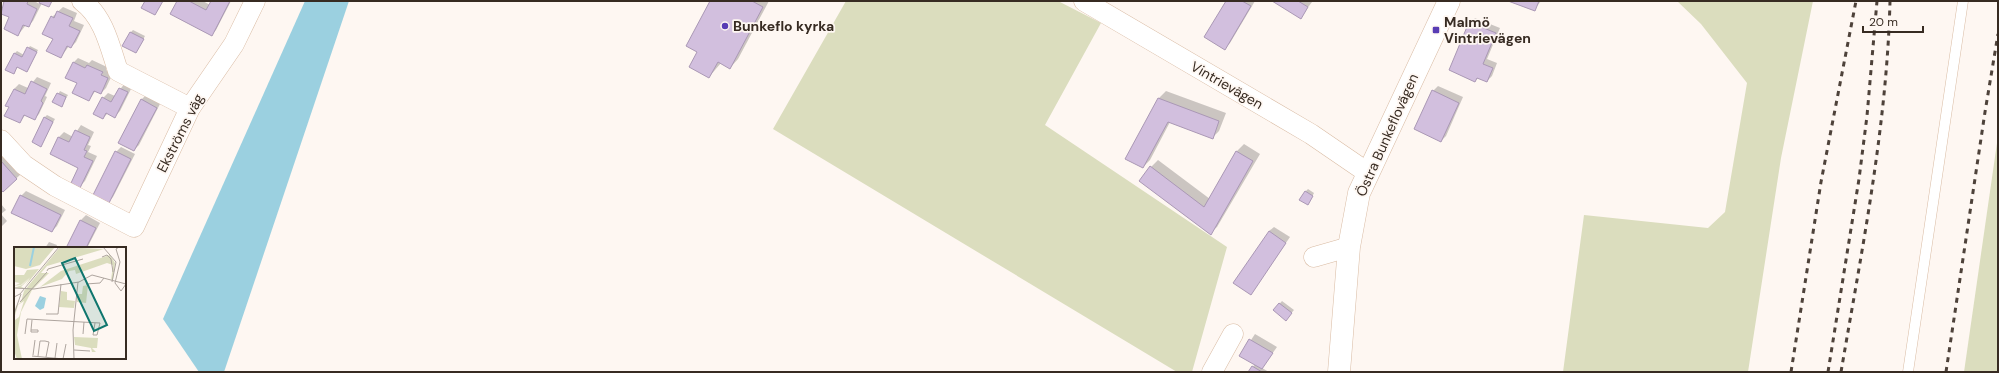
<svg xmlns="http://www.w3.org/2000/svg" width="1999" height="373" viewBox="0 0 1999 373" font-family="'DM Sans',sans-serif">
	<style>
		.green { fill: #dbddbe }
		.water { fill: #9bd0e0 }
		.shadow { fill: #0003 }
		.building { fill: #d2bfde; stroke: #aa98b5 }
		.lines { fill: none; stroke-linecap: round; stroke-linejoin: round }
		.lane-casing { stroke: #d9bba3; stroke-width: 11 }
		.street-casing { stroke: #d9bba3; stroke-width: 21 }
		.secondary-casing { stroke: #d9bba3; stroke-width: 23 }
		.lane { stroke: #fff; stroke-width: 10 }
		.street { stroke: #fff; stroke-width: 20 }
		.secondary { stroke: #fff; stroke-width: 22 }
		.rail { stroke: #4e423a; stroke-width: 3; stroke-dasharray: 5 5; stroke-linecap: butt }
		.poi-dot { fill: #583cb4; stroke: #fef7f2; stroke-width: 1.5 }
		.labels { text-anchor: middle; stroke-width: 3.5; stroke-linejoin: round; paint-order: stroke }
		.poi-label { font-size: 14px; font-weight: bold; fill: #372b22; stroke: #fef7f2; text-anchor: start }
		.street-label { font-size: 14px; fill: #372b22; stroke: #fef7f2 }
		.inset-river { fill: none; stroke: #9bd0e0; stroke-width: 2 }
		.inset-road { fill: none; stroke: #aea59f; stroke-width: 1 }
		.view { fill: #0f766e; fill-opacity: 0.15; stroke: #0f766e; stroke-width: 2 }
		.inset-edge { fill: none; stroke: #372b22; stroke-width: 2 }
	</style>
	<rect width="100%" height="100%" fill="#fef7f2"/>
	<!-- green -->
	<g class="green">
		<path d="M846,1H1058L1101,23L1045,125L1227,247L1192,372H1177L773,129Z"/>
		<path d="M1677,1H1813L1781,158L1748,372H1563L1584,215L1708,228L1725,212L1747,83L1701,24Z"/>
		<path d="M1998,136V372H1964Z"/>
	</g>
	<!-- water -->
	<path class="water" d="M305,1H349L224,372H199L163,319Z"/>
	<!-- shadow -->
	<g class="shadow">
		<path d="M6,1H34L40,4L41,1H52L49,6L42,3L33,21L28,26L26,25L18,35L11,17L1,12Z"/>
		<path d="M178,1H203L210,5L212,1H231L216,30L211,35Z"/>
		<path d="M712,1H769L738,59L730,68L721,63L709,77L698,51Z"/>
		<path d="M1227,1H1255L1230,43L1225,48Z"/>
		<path d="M1274,1H1311L1312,2L1300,18Z"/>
		<path d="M1512,1H1541L1534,10Z"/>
		<path d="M63,7L77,13L74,21L84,25L76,42L71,47L69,46L61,57L54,38L52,17Z"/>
		<path d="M1475,18L1500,28L1487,59L1497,63L1492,76L1487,81L1478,78L1475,81L1470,23Z"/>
		<path d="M133,30L145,36L136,52L131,32Z"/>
		<path d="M30,46L38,50L29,68L27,71L18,66L14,73L7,69L15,53L17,51L24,55Z"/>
		<path d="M78,58L89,63L92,60L107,67L106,70L113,73L106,88L101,93L96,90L89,100L78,83L73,63Z"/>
		<path d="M37,77L51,83L45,96L47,97L39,114L34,119L26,114L20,122L10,107L14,89L19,84L28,88Z"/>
		<path d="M125,83L132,87L120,111L115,116L108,113L103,118V98L108,93L115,96Z"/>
		<path d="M1438,86L1463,97L1446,136L1441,141L1433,91Z"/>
		<path d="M60,91L68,95L62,105L54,102Z"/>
		<path d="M1166,91L1226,113L1219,131L1212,138L1170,122L1150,160L1143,167L1127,158L1159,98Z"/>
		<path d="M146,95L161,102L139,145L134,150L141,100Z"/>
		<path d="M47,115L55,119L41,145L44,118Z"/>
		<path d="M81,125L94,132L88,145L91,146L88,152L97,156L85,181L80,186V168L51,154L59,137L64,132L73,137Z"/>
		<path d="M1244,144L1260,154L1217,227L1210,233L1151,167L1158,160L1210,199L1237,151Z"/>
		<path d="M121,147L135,154L113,197L108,202L116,152Z"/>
		<path d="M1,151L21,174L3,191L1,188Z"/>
		<path d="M1308,189L1314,193L1310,201L1305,192Z"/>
		<path d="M26,191L65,210L57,226L52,231L21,196Z"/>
		<path d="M1,204L6,210L1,214L7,221L1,227Z"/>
		<path d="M86,215L100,223L87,248H67L81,220Z"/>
		<path d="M1274,227L1290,237L1251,294L1269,231Z"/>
		<path d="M49,242L57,245L56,248H45Z"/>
		<path d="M1282,301L1294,310L1288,317L1274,310Z"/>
		<path d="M1255,334L1277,347L1262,368L1269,372H1249L1255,364L1241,355Z"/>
	</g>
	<!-- building -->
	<g class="building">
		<path d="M4,1H28L27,4L37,9L29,27L23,25L18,36L4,29L9,17L1,14Z"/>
		<path d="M40,1H52L49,7L39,3Z"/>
		<path d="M145,1H163L155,15L141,8Z"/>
		<path d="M177,1H189L206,10L211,1H230L212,36L170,14Z"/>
		<path d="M710,1H752L763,7L730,69L718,62L709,78L689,67L697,52L686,46Z"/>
		<path d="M1226,1H1242L1251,6L1225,50L1204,37Z"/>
		<path d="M1272,1H1298L1308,7L1301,19Z"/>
		<path d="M1508,1H1539L1535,11Z"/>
		<path d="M57,11L73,18L69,26L80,31L71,48L67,46L61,58L46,51L53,39L42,34L51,16L54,18Z"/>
		<path d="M1469,22L1496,33L1483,64L1493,68L1487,82L1477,78L1475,82L1449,70Z"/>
		<path d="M130,32L144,39L136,53L122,46Z"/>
		<path d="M27,47L37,52L27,72L17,67L14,74L5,70L14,53L22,57Z"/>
		<path d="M73,62L85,68L87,65L103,72L101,75L108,78L101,94L94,91L89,101L72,93L77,83L65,78Z"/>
		<path d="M31,81L47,89L41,101L43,103L35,120L24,115L20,123L4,116L9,107L5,106L14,89L25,94Z"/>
		<path d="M119,88L128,92L115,118L106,113L103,119L93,114L102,97L111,102Z"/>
		<path d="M1432,90L1459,103L1441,142L1414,129Z"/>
		<path d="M57,93L66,97L62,107L52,102Z"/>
		<path d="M1158,98L1219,121L1213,139L1168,122L1143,168L1125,159Z"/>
		<path d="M141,99L157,108L134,151L118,143Z"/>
		<path d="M44,117L53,122L41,147L32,142Z"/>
		<path d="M75,130L90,137L84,150L87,151L84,157L93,161L80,188L71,183L78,168L50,154L58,137L69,142Z"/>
		<path d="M115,151L131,159L109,203L93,195Z"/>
		<path d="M1236,151L1253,161L1211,235L1139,181L1150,166L1204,207Z"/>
		<path d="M1,161L17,179L3,192L1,190Z"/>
		<path d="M1305,191L1313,196L1308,205L1299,200Z"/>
		<path d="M20,195L61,215L52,232L11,213Z"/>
		<path d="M80,220L96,228L86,248H66Z"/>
		<path d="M1269,231L1286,243L1251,295L1233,283Z"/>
		<path d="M1279,303L1292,313L1286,321L1273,310Z"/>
		<path d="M1249,339L1273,353L1262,369L1239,356Z"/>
		<path d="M1252,366L1262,372H1248Z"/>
	</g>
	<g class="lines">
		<!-- lane casing -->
		<g class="lane-casing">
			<path id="lane" d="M1908,372L1963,1"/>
		</g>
		<!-- street casing -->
		<g class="street-casing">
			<g id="street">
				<path d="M82,1C104,17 110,47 118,71L190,108"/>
				<path d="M1084,1L1311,134L1368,173"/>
				<path d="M1,140L24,165L55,186L134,227L190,108L234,44L255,1"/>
				<path d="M1314,257L1349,247"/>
				<path d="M1212,372L1233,334"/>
			</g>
		</g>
		<!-- secondary casing -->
		<g class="secondary-casing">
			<path id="secondary" d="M1339,372L1349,247L1359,193L1449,1"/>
		</g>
		<!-- lane -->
		<use href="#lane" class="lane"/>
		<!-- street -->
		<use href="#street" class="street"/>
		<!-- secondary -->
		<use href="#secondary" class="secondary"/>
		<!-- rail -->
		<g class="rail">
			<path d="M1791,372L1821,182L1856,1"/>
			<path d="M1828,372L1859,179L1867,116L1877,1"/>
			<path d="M1841,372C1862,249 1887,125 1890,1"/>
			<path d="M1946,372L1985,112L1998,34"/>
		</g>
	</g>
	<!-- markers -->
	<g class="poi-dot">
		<circle cx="725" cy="26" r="4"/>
		<rect x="1432" y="26" width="8" height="8" rx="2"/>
	</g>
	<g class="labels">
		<!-- poi labels -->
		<g class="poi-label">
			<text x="1444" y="27">Malmö<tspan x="1444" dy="16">Vintrievägen</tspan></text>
			<text x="733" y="31">Bunkeflo kyrka</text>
		</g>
		<!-- street labels -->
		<g class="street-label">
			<text transform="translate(1227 85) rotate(30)" y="5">Vintrievägen</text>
			<text transform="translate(180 133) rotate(-63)" y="5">Ekströms väg</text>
			<text transform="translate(1387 135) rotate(-66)" y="5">Östra Bunkeflovägen</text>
		</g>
	</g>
	<!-- overview -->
	<g transform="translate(14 247)">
		<rect width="112" height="112" fill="#fef7f2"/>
		<path d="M0,0H41L26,18L12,22L0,19ZM46,0L90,2L33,19L27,26H35L18,43L7,65L3,88L8,112H3L0,104L1,73L5,70L10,54L4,58L0,72L2,59L7,55L10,44ZM96,8L101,16L99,32L97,33L99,18L93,16L62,27L61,23L55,24L48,32L26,40L47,24ZM25,22L11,39L16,31L7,40L10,41H0L8,38L16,30L7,38L0,39L6,36L0,35V28H10L13,23ZM74,38L72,56L63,55V47H68L69,39ZM47,44L53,45V53L61,54L60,61L45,60ZM60,90L84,91L83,101H78L82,105H78L77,101L61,98Z" fill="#dbddbe"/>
		<path d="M26,49L32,51L30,61L26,63L21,59Z" fill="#9bd0e0"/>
		<path class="inset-river" d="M16,19L20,0"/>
		<path class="inset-road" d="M89,0L102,15L98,35M88,10L93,8L97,12L99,25M33,24L34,22L69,12M101,36L106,15L102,2L105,0M101,36L107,44L112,37M72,37L86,36L90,31M0,41L20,42L65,35L78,28L112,37M0,50L6,47L45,0M6,55L33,25M0,67L7,47M32,67H44L47,37M17,83H24V85H17V83L18,73M11,87L13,72L86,76L83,88H79L81,76M69,87L70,75M60,103L76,104M19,108L21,93M18,109L50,112M24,109L26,94H31L35,95L32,110M41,111L43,96M49,112L52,97M60,112L59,83L64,35"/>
		<path class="view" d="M61,11L93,78L80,84L48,16Z"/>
		<rect width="112" height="112" class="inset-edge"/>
	</g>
	<!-- border -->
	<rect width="1999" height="373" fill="none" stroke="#372b22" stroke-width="4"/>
	<!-- scale -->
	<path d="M1863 26v6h60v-6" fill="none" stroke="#372b22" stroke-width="2"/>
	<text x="1869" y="26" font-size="12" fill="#372b22" stroke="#fef7f2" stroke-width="3" paint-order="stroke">20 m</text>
</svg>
